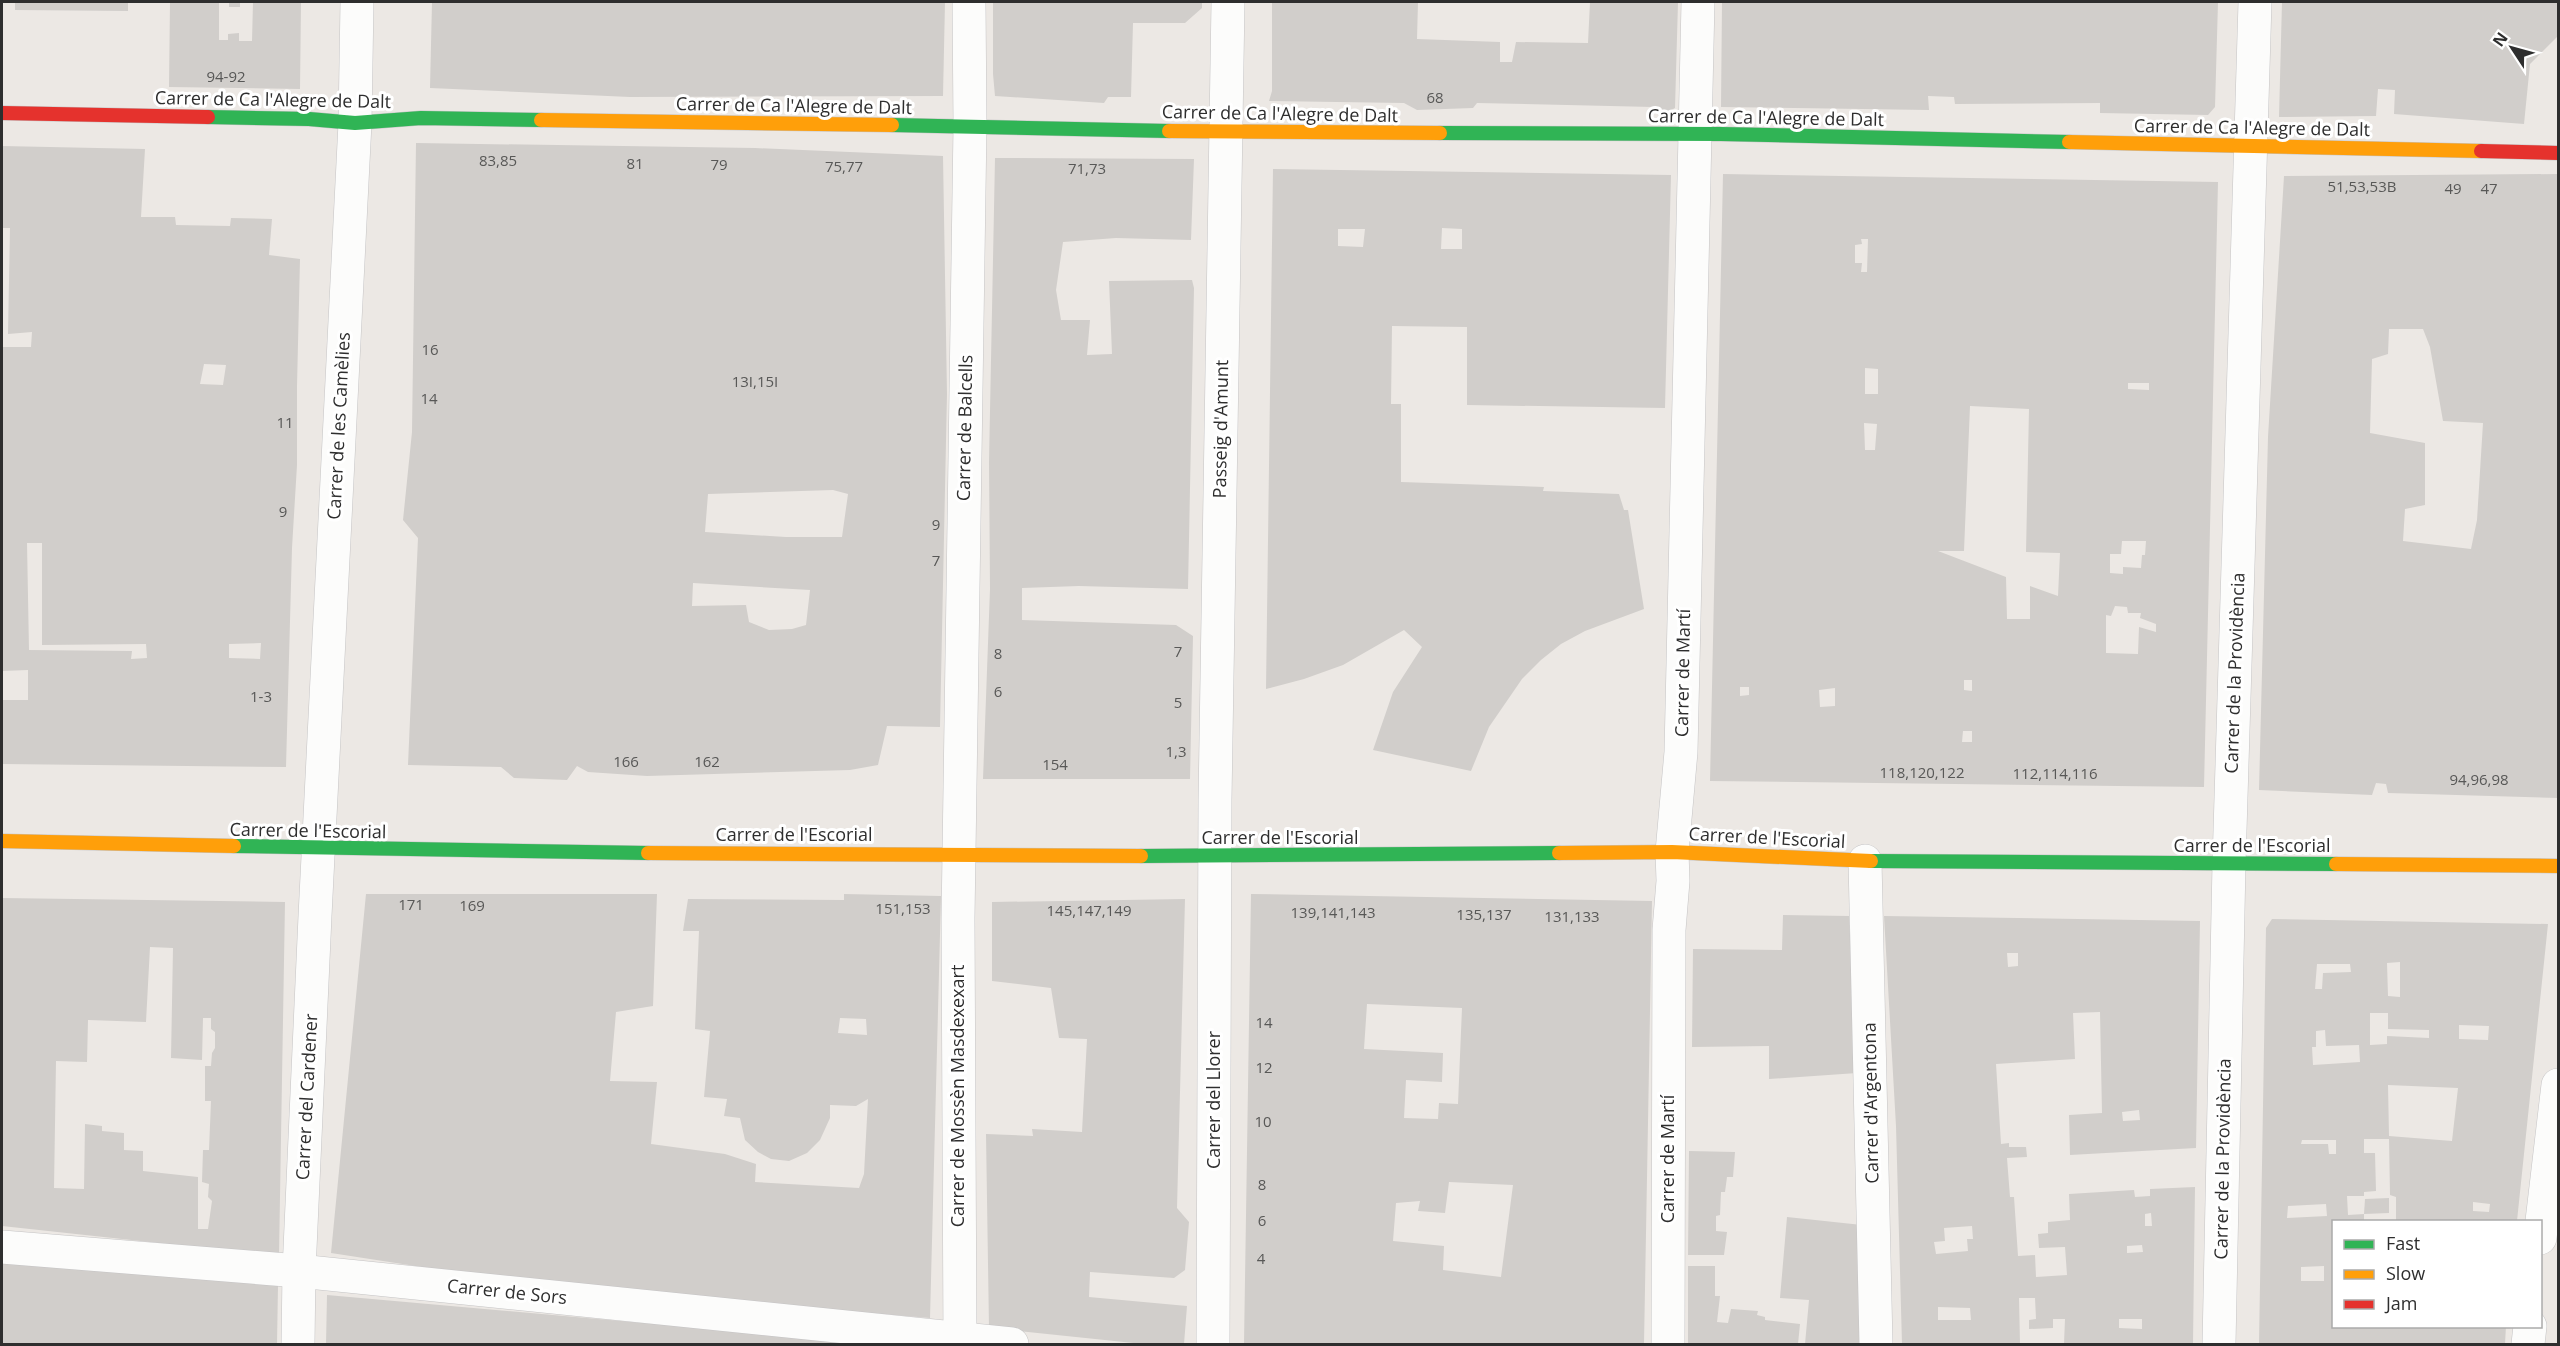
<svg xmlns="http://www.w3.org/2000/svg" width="2560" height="1346" viewBox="0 0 2560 1346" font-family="'Open Sans',sans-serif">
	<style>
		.building { fill: #d1cecb; fill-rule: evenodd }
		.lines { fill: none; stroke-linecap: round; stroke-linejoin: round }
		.street-casing { stroke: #c5c4c5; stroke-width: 34 }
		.fast-casing { stroke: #c5c4c5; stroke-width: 15 }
		.slow-casing { stroke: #c5c4c5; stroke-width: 15 }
		.jam-casing { stroke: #c5c4c5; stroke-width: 15 }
		.street { stroke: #fcfcfb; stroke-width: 33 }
		.fast { stroke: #30b455; stroke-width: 14 }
		.slow { stroke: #ff9f0a; stroke-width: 14 }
		.jam { stroke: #e5322d; stroke-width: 14 }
		.labels { text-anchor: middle; stroke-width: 6; stroke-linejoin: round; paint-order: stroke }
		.number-label { font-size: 15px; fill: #585857 }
		.street-label { font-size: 18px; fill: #2e2e2e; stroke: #fff }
	</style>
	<rect width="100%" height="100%" fill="#ece8e4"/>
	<!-- building -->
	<g class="building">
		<path d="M15,2H128V11L15,10Z"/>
		<path d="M170,2H219V40H228V34L239,33V41H252L253,2H301L300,89L169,87Z"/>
		<rect x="229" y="2" width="11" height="5"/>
		<path d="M432,2H945L943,96L630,97L430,88Z"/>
		<path d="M993,2H1202V8L1185,23H1133L1131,97H1108L1104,103L995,96L993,74Z"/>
		<path d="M1272,2H1418L1417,39L1500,42V62H1512L1516,42L1588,43L1590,2H1678L1675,108L1663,114L1653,107L1477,103L1473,108L1417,110L1404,103L1269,101L1272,91Z"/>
		<path d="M1722,2H2218L2215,107L2208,115L2100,113V103L1955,104L1954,97L1928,96L1929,110L1721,107Z"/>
		<path d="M2282,2H2558V36L2530,64L2524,124L2394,114L2395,90L2378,89L2376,116L2279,117Z"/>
		<path d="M416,143L755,148L943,156L947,394L940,727L887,726L878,765L850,770L647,776L588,772L577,766L567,780L514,778L501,767L408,765L418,538L403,520L412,432ZM833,490L848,494L842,537H786L705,532L708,494ZM693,583L810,590L806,625L792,629L769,630L749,622L746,605L692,606Z"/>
		<path d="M2,146L145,149L141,217H175L176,225L230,226L231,218L272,219L269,255L300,259L297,386V465L292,548L286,767L2,764V700H28V670L2,671V347H31L32,332L8,334L10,228H2ZM204,364L226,365L223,385L200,384ZM27,543H42V645L146,644L147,658L131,659L132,651L29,650ZM261,643L260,659L229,658V644Z"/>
		<path d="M995,158L1194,159L1191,240L1116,238L1063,242L1056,290L1061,320H1090L1087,355L1112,354L1109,281L1192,280L1194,288L1188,589L1079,586L1022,588V620L1176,625L1193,636L1190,779H983L990,589L989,462Z"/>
		<path d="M1273,169L1671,175L1665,408L1467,405V327L1392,326L1391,404H1401V482L1544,487L1543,491L1619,494L1624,510H1628L1644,609L1585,631L1561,644L1541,660L1522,679L1489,727L1471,771L1373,750L1393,692L1422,647L1404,630L1343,665L1304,679L1266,689ZM1442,228L1462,229V249H1441ZM1338,229H1365L1363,247L1338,246Z"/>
		<path d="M1723,174L2218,182L2204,787L1710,781ZM1861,239H1868L1867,272H1861L1862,263H1855V245L1862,244ZM1865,368L1878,369V394H1865ZM2128,383H2149V390L2128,389ZM1970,406L2029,409L2026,552L2060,553L2058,596L2030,586V619H2007L2006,577L1938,551H1964ZM1864,423L1877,424L1875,450H1865ZM2122,541H2146L2145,555H2142L2141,568L2123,567V574L2110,573V554H2121ZM2115,606L2127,607L2128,613H2141L2140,618L2156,624V632L2139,627L2138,654L2106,653V615L2111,616ZM1964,680H1972V691L1964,690ZM1740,687H1749V695L1740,696ZM1835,688V706L1820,707L1819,690ZM1963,731H1972V742H1962Z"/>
		<path d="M2558,174V798L2388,793L2386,784L2376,783L2372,795L2259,790L2268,437L2284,176ZM2389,329H2423L2430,347L2443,421L2483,423L2477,520L2471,549L2403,541L2405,509L2425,505V443L2370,433L2372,359L2388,354Z"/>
		<path d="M366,894H657L653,1006L616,1012L610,1081L657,1082L651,1144L725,1154L756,1164L755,1182L859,1188L864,1174L868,1099L856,1106L830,1105V1118L820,1140L807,1153L789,1161L771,1159L758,1152L745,1140L740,1118L724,1116L727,1099L704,1097L710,1031L695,1029L699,931H683L688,899L844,900V894L941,896L930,1318L654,1295L461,1273L331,1253ZM840,1018L866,1019L867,1035L838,1033Z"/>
		<path d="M1251,894L1652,901L1644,1344H1244ZM1367,1004L1462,1008L1458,1104L1439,1103L1438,1119L1404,1118L1406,1080L1442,1082L1443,1053L1364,1049ZM1449,1182L1513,1185L1501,1277L1443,1270L1444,1246L1393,1241L1396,1203L1420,1201L1418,1211L1445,1213Z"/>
		<path d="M2,898L285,902L279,1256L2,1226ZM150,947L173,948L171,1058L202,1060L203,1018H211V1029L215,1032V1048L212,1053L211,1066H205V1101H211L209,1150H203L202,1182L209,1184L208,1197L212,1201L208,1229H198V1177L143,1171V1151L124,1150V1133L102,1131V1126L85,1124L84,1189L54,1188L56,1061L87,1062L88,1020L146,1022Z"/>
		<path d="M1185,899L1177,1208L1189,1222L1185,1270L1174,1278L1090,1272L1089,1297L1187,1306L1184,1344H1143L989,1328L986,1134L1033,1136L1032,1129L1082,1132L1087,1039L1059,1038L1051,988L992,981V902Z"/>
		<path d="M1783,915L1849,916L1857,1073L1769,1079V1046L1692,1047L1693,949L1782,950Z"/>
		<path d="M1884,916L2200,921L2196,1148L2070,1155L2069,1115L2102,1113L2100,1012L2073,1013L2075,1059L1996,1064L2001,1144L2009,1143V1147H2026L2027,1157L2007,1158L2010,1197H2014L2018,1256L2035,1255L2036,1277L2067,1275L2065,1247L2039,1248L2038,1234L2048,1233V1222L2070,1220L2069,1194L2134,1190L2135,1197L2150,1196V1189L2195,1187L2193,1344H2064L2065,1319H2053V1328L2029,1329V1320L2036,1319L2035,1298H2019L2020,1344H1902L1896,1126ZM2007,953H2018V966L2008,967ZM2139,1110L2140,1120L2123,1121L2122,1112ZM2151,1213L2152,1226H2145V1214ZM1972,1226L1973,1239H1967L1968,1251L1936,1254L1934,1242L1945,1241L1944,1228ZM2142,1245L2143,1252L2127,1253V1246ZM1938,1307L1970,1308L1971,1320H1938ZM2119,1319H2142V1329L2119,1328Z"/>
		<path d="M2272,919L2548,924L2517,1221H2396V1197L2390,1195L2389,1139H2364V1153H2375L2376,1191L2364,1192V1196H2347L2348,1215L2364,1214V1221L2334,1222V1326H2506L2505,1344H2259L2266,928ZM2400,962V997L2388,996L2387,963ZM2317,964H2350L2351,972L2323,973L2322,989H2315ZM2370,1013H2388V1029L2429,1030V1038L2387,1036V1044L2370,1045ZM2459,1025L2489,1026L2488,1040L2459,1039ZM2325,1030L2326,1046L2359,1045L2360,1062L2313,1065L2312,1047H2316V1031ZM2388,1085L2458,1088L2452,1141L2389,1136ZM2302,1140H2336V1154H2329L2328,1144H2301ZM2473,1202L2490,1204L2489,1212L2473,1211ZM2326,1204L2327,1216L2287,1218L2288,1206ZM2324,1266V1281H2301V1267Z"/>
		<path d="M1689,1151L1735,1152L1733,1177H1727L1725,1192H1721L1720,1215L1716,1216V1231L1727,1232L1724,1255H1688Z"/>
		<path d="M2389,1198V1213L2364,1214L2365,1199Z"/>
		<path d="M1787,1217L1862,1225L1865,1344H1805L1809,1300L1780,1298Z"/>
		<path d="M2,1259L278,1286L277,1344H2Z"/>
		<path d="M1688,1266H1715V1296H1720L1717,1322L1728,1323L1731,1309L1758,1311L1757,1315L1765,1317V1320L1800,1324L1798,1344H1688Z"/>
		<path d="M327,1295L824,1339L863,1344H326Z"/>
	</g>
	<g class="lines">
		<!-- street casing -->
		<g class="street-casing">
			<g id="street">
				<path d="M1865,861L1876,1344"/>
				<path d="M2540,1238L2558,1085"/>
				<path d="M2,1247L299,1271L1012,1344"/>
				<path d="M298,1344L299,1271L315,916L355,123L357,2"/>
				<path d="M960,1344L958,919L970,126L969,2"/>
				<path d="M1213,1344L1215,800L1228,2"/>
				<path d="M1668,1344L1669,930L1673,881L1672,852L1681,752L1698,2"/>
				<path d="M2219,1344L2229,864L2255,2"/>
				<path d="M2528,1344L2530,1326"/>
			</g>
		</g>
		<!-- fast casing -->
		<g class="fast-casing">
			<g id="fast">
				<path d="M208,117L309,119L355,123L421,118L541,120"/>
				<path d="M892,125L1169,131"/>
				<path d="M1440,133L1721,134L2069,142"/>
				<path d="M234,846L648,853"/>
				<path d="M1141,856L1559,853"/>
				<path d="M1871,861L2336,864"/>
			</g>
		</g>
		<!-- slow casing -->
		<g class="slow-casing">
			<g id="slow">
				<path d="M541,120L892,125"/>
				<path d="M1169,131L1440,133"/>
				<path d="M2069,142L2481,151"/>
				<path d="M2,841L234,846"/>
				<path d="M648,853L1141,856"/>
				<path d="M1559,853L1672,852L1871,861"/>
				<path d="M2336,864L2558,866"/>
			</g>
		</g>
		<!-- jam casing -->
		<g class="jam-casing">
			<g id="jam">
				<path d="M2,113L208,117"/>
				<path d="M2481,151L2558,153"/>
			</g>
		</g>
		<!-- street -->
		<use href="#street" class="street"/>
		<!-- fast -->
		<use href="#fast" class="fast"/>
		<!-- slow -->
		<use href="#slow" class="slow"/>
		<!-- jam -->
		<use href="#jam" class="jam"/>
	</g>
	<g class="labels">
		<!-- number labels -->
		<g class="number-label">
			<text x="226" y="82">94-92</text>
			<text x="1435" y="103">68</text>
			<text x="498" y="166">83,85</text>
			<text x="635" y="169">81</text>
			<text x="719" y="170">79</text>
			<text x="844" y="172">75,77</text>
			<text x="1087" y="174">71,73</text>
			<text x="2362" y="192">51,53,53B</text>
			<text x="2453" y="194">49</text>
			<text x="2489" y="194">47</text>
			<text x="430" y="355">16</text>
			<text x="755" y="387">13I,15I</text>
			<text x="429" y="404">14</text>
			<text x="285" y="428">11</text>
			<text x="283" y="517">9</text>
			<text x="936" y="530">9</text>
			<text x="936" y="566">7</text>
			<text x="1178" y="657">7</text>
			<text x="998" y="659">8</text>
			<text x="998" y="697">6</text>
			<text x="261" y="702">1-3</text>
			<text x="1178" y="708">5</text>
			<text x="1176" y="757">1,3</text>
			<text x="626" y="767">166</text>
			<text x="707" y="767">162</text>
			<text x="1055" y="770">154</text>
			<text x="1922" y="778">118,120,122</text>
			<text x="2055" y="779">112,114,116</text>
			<text x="2479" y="785">94,96,98</text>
			<text x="411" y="910">171</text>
			<text x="472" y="911">169</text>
			<text x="903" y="914">151,153</text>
			<text x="1089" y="916">145,147,149</text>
			<text x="1333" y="918">139,141,143</text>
			<text x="1484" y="920">135,137</text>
			<text x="1572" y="922">131,133</text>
			<text x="1264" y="1028">14</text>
			<text x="1264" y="1073">12</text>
			<text x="1263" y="1127">10</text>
			<text x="1262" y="1190">8</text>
			<text x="1262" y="1226">6</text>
			<text x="1261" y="1264">4</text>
		</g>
		<!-- street labels -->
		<g class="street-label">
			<text transform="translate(273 100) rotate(1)" y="6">Carrer de Ca l'Alegre de Dalt</text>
			<text transform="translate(794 106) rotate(1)" y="6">Carrer de Ca l'Alegre de Dalt</text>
			<text transform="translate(1280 114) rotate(1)" y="6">Carrer de Ca l'Alegre de Dalt</text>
			<text transform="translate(1766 118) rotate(1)" y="6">Carrer de Ca l'Alegre de Dalt</text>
			<text transform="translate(2252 128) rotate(1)" y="6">Carrer de Ca l'Alegre de Dalt</text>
			<text transform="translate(339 426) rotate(-87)" y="6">Carrer de les Camèlies</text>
			<text transform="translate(965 428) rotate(-89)" y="6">Carrer de Balcells</text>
			<text transform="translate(1221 429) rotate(-89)" y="6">Passeig d'Amunt</text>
			<text transform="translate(1683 673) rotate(-89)" y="6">Carrer de Martí</text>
			<text transform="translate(2235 673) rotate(-88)" y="6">Carrer de la Providència</text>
			<text transform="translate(308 831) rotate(1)" y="6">Carrer de l'Escorial</text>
			<text x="794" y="841">Carrer de l'Escorial</text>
			<text x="1280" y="844">Carrer de l'Escorial</text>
			<text transform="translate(1767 838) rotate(3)" y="6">Carrer de l'Escorial</text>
			<text x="2252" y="852">Carrer de l'Escorial</text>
			<text transform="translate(958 1096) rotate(-90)" y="6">Carrer de Mossèn Masdexexart</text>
			<text transform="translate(307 1097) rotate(-87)" y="6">Carrer del Cardener</text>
			<text transform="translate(1214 1100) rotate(-90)" y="6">Carrer del Llorer</text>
			<text transform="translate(1871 1103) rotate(-91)" y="6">Carrer d'Argentona</text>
			<text transform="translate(1668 1159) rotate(-90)" y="6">Carrer de Martí</text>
			<text transform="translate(2223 1159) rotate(-89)" y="6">Carrer de la Providència</text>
			<text transform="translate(507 1292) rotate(6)" y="6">Carrer de Sors</text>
		</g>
	</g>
	<!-- border -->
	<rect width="2560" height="1346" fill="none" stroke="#2e2e2e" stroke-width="6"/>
	<!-- legend -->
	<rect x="2332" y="1220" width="210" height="108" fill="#ffffff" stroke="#ababab" stroke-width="1.5"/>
	<rect x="2344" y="1240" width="30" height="9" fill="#30b455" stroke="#ababab" stroke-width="1.5"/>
	<text x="2386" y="1250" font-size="18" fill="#2e2e2e">Fast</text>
	<rect x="2344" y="1270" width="30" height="9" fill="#ff9f0a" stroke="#ababab" stroke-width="1.5"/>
	<text x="2386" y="1280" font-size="18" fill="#2e2e2e">Slow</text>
	<rect x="2344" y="1300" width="30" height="9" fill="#e5322d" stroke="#ababab" stroke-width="1.5"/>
	<text x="2386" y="1310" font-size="18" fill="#2e2e2e">Jam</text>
	<!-- north arrow -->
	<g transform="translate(2512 48) rotate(306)" stroke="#ffffff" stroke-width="4.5" paint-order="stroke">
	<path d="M0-4.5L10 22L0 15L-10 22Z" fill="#2e2e2e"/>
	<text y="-9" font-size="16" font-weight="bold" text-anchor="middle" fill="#2e2e2e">N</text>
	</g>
</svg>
